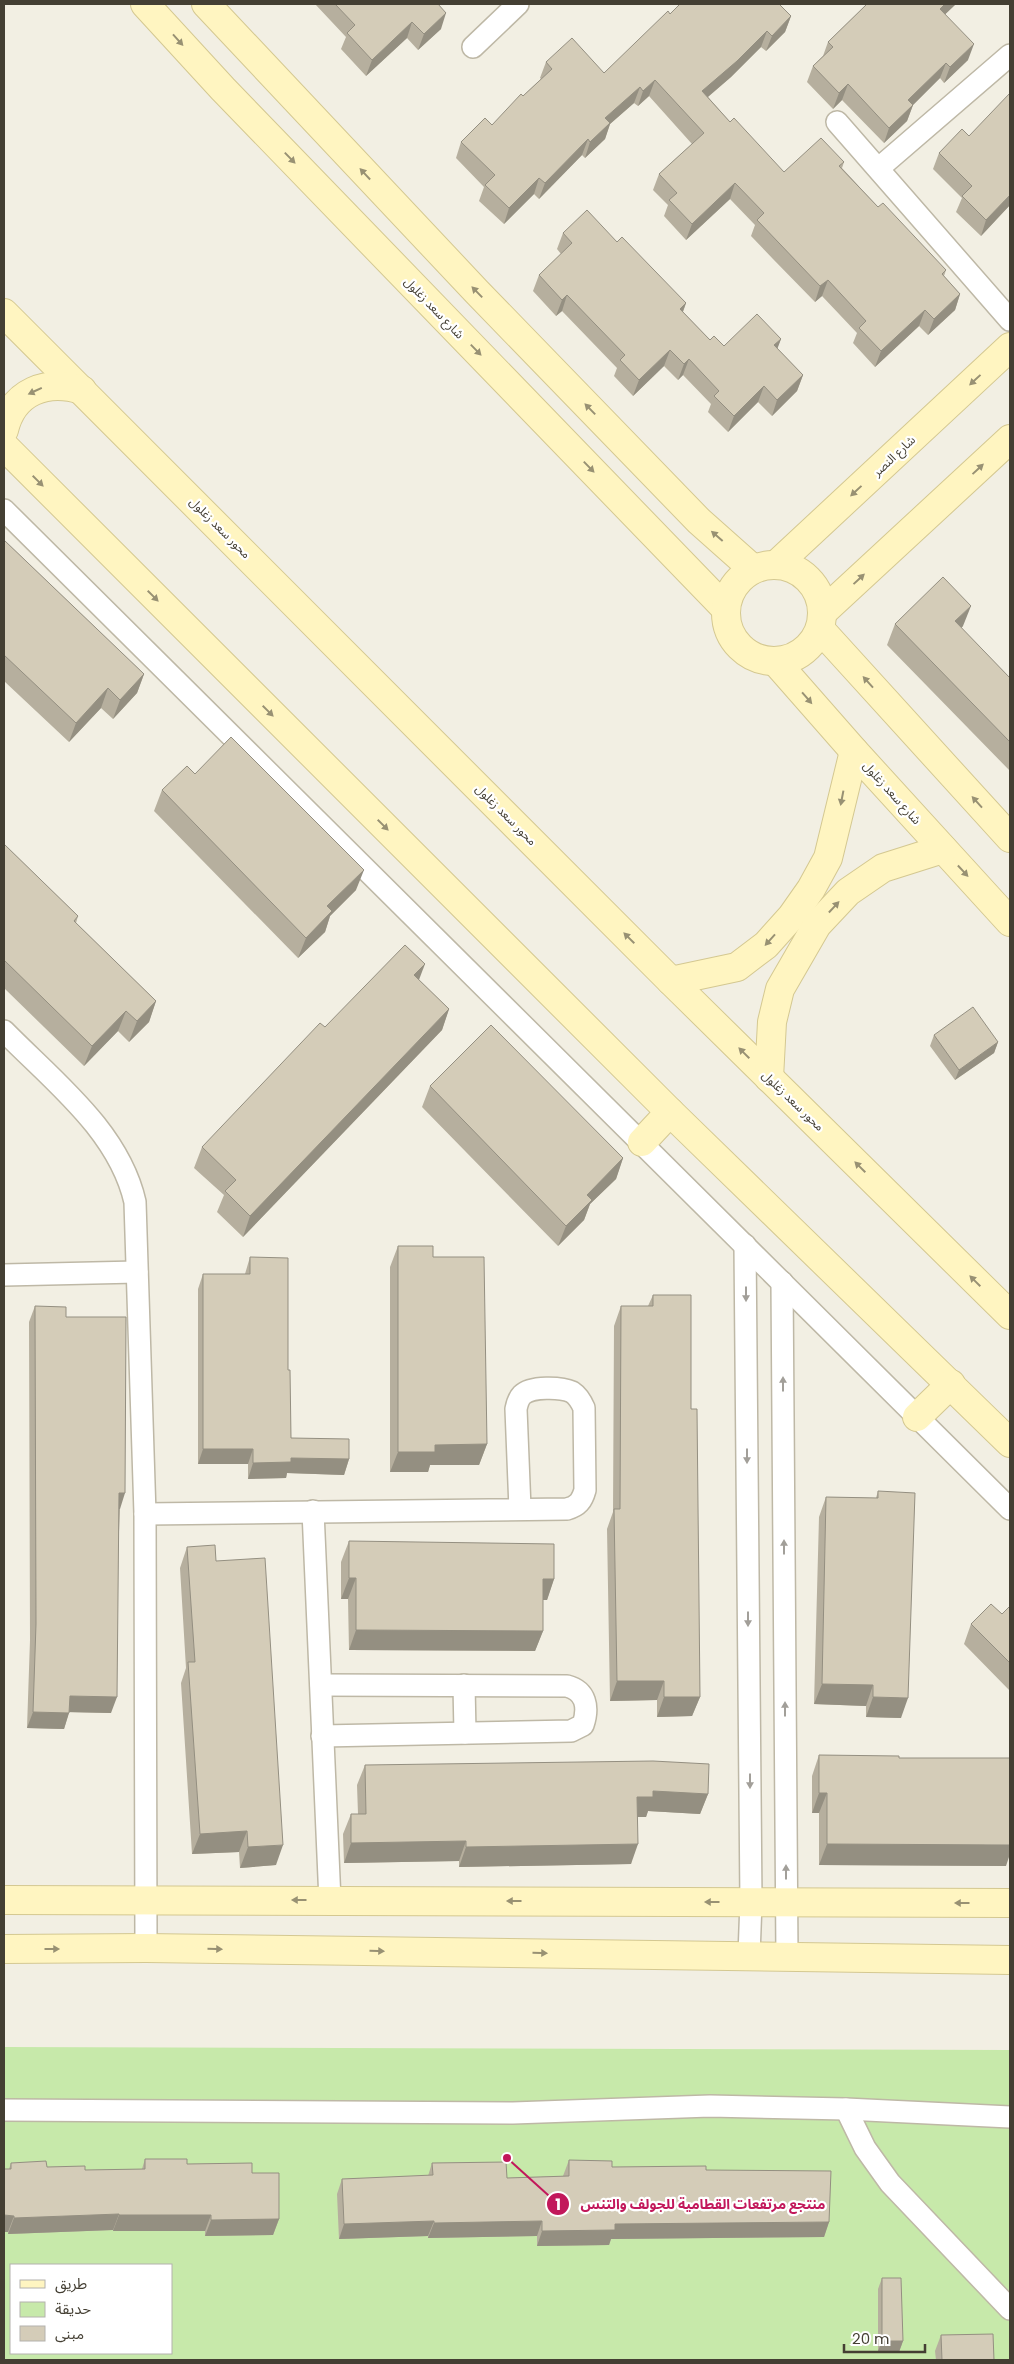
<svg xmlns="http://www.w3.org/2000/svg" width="1014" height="2364" viewBox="0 0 1014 2364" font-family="Poppins,'Noto Sans Arabic',sans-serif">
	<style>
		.green { fill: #c7e9aa; fill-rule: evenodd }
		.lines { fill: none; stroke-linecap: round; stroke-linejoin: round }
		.street-casing { stroke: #beb8a6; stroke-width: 24 }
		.secondary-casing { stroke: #d4c891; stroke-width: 30 }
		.street { stroke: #fff; stroke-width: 21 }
		.secondary { stroke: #fff5c1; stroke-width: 28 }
		.wall { fill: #b6af9e }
		.shaded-wall { fill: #948f81 }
		.building { fill: #d4ccb8; stroke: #948f81 }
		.oneway { fill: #989173 }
		.oneway2 { fill: #a29f99 }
		.labels { text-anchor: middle; stroke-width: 4.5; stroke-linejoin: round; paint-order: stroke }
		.street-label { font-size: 12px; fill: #443f33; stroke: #fff }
		.leader { fill: none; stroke: #c2185b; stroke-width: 2 }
		.callout-dot { fill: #c2185b; stroke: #fff; stroke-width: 2 }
		.mark-label { font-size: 15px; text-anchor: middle; font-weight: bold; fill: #fff }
		.callout-label { font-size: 14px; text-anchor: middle; font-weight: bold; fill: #c2185b; stroke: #fff; stroke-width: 4.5; stroke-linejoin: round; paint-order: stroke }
	</style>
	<rect width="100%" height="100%" fill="#f2efe3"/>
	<!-- green -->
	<path class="green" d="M4,2047L1010,2050V2360H4ZM11,2265H171V2353H11Z"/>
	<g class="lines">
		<!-- street casing -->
		<g class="street-casing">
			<g id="street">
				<path d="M473,47L518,4"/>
				<path d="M837,122L1010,320"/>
				<path d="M879,168L1010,55"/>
				<path d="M4,510L1010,1509"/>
				<path d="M4,1031C53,1081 119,1131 135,1202L145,1514L146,1948"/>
				<path d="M745,1245L751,1902L749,1955"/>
				<path d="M4,1275L137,1272"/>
				<path d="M782,1282L787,1956"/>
				<path d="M313,1511L330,1901"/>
				<path d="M145,1514L567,1509C578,1506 582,1501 585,1490L584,1408C581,1401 578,1396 572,1392C561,1387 531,1386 522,1395C518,1399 517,1404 516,1409L520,1509"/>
				<path d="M321,1685L567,1686C586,1691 589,1707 583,1725L571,1731L322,1736"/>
				<path d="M464,1685L465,1733"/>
				<path d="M846,2109L865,2148L890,2183L1010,2309"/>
				<path d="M4,2110L513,2113L710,2106L846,2109L1010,2117"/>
			</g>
		</g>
		<!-- secondary casing -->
		<g class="secondary-casing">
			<g id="secondary">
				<path d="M145,4L223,89L726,609"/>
				<path d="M206,4L477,292L699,521L753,569"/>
				<path d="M4,313L671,981L1010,1315"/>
				<path d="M4,430C13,391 47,379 82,390"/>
				<path d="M4,446L670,1112L1010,1443"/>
				<path d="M777,564L1010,347"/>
				<circle cx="774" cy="613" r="48"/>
				<path d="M823,612L1010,439"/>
				<path d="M820,629L1010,838"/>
				<path d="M775,661L854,751L1010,922"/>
				<path d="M671,981L737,967L766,945L792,916L811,889L828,858L854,751"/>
				<path d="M769,1078L772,1022L780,989L817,925L848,892L883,868L943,849"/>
				<path d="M642,1142L670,1112"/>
				<path d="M917,1417L951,1384"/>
				<path d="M4,1900L1010,1903"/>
				<path d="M4,1949L146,1948L1010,1960"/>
			</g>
		</g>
		<!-- street -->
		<use href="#street" class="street"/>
		<!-- secondary -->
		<use href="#secondary" class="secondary"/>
	</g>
	<!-- wall -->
	<g class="wall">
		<path d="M315,4H438L441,29L418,50L407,38L366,76L341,49L346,37Z"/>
		<path d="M867,4H956L945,14L968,60L944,83L940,78L913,105L907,121L884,143L842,100L833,109L807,82L813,66L823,56L828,42Z"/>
		<path d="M670,14L791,16L785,32L766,51L761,47L731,77L708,97L730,122L784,172L844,162L842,168L878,207L946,270L944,276L960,294L955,310L928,335L919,326L875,367L853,343L857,333L822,296L815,302L773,259L751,236L755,225L730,199L686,240L664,216L668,205L653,190L659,174L692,144L649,96L638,106L634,103L610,124L605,139L585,158L582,155L539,199L534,194L504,224L479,201L484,187L456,158L461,142L492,125L541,79L540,78L546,62L604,73Z"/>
		<path d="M939,153L1010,205L981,236L956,212L962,198L933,169Z"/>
		<path d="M563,233L617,242L686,303L683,312L710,340L724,346L781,339L777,348L803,375L797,391L772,416L758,402L728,432L708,412L711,404L683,375L678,380L664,366L633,396L614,376L617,368L562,311L556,316L533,291L539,275L561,254L557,249Z"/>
		<path d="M4,540L144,674L137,693L113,719L101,708L69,742L4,681Z"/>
		<path d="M895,624L963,626L961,628L1010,678V771L887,645Z"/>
		<path d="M195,774L356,890L330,916L325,932L298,958L154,811L162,790Z"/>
		<path d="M4,844L78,916L76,923L156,1001L149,1022L129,1042L118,1031L84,1066L4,988Z"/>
		<path d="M419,980L449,1009L442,1030L243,1237L217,1212L224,1195L194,1168L202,1147L325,1027Z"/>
		<path d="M934,1035L998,1042L994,1053L955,1080L930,1046Z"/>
		<path d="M430,1086L623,1158L616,1179L590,1204L584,1220L558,1246L422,1107Z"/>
		<path d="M398,1246L433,1257L487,1444L479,1465H430L428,1472H390V1267Z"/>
		<path d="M250,1257L288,1370L291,1438L349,1459L344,1475L287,1473L286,1478L248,1479V1464H198V1289L203,1274H245Z"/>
		<path d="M653,1295L691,1409L700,1697L692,1716L657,1717V1700L610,1701L607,1529L613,1512L614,1326L621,1306H648Z"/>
		<path d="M35,1306L66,1317L120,1509L111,1713L69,1712L64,1729L27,1728L30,1640L29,1322Z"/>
		<path d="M878,1491L901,1718L866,1717V1706L814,1704L819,1517L826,1497L876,1498Z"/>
		<path d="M349,1541L554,1579L547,1600H543V1631L535,1651L349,1650L348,1599H341V1562Z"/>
		<path d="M187,1547L216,1561L276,1865L240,1868L239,1852L192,1854L181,1683L186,1668L180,1568Z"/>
		<path d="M1010,1606V1691L964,1644L971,1624L1002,1614Z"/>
		<path d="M819,1755L899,1758L1006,1866L819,1865V1813H812V1776Z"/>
		<path d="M365,1765L708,1794L700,1814L648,1811L646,1817H637L631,1864L459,1867V1861L344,1863L343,1834L351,1814H358L357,1785Z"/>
		<path d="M145,2159L187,2164L252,2173L279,2219L273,2235L205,2236V2231H113V2230L8,2234L9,2169L11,2163L47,2167L85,2170L142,2169Z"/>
		<path d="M569,2160L612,2167L706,2170L829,2222L824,2237L611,2239L609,2245L537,2246V2236L428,2238V2236L339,2239L337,2194L342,2179L428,2176L432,2163L507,2178L563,2176Z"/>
		<path d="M882,2278L903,2341L899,2352L878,2351V2289Z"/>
		<path d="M941,2335L994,2360H936L935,2351Z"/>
	</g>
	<!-- shaded-wall -->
	<g class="shaded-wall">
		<path d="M945,4H956L934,25L940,9Z"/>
		<path d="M446,13L441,29L418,50L424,34Z"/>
		<path d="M791,16L785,32L766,51L772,36Z"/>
		<path d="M412,22L407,38L366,76L372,60Z"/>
		<path d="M767,31L761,47L731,77L696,107L702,91Z"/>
		<path d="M974,44L968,60L944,83L950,67Z"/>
		<path d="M946,63L940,78L912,106L913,105L907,121L884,143L889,128L908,100Z"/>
		<path d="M655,80L649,96L638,106L643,91Z"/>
		<path d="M848,84L842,100L833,109L839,93Z"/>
		<path d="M640,87L634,103L610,124L605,139L585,158L590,142L605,118Z"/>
		<path d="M588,139L582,155L539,199L545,183Z"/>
		<path d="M539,178L534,194L504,224L509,208Z"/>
		<path d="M735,183L730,199L686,240L692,224Z"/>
		<path d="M1010,195V205L981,236L986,220Z"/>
		<path d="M828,280L822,296L815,302L820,286Z"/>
		<path d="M960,294L955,310L928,335L934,319Z"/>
		<path d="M567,295L562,311L556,316L562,300Z"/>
		<path d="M686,303L680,319V309Z"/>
		<path d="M925,310L919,326L875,367L881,351Z"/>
		<path d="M781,339L775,355L774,345Z"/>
		<path d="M670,350L664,366L633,396L639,380Z"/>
		<path d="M689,359L683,375L678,380L684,364Z"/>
		<path d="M803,375L797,391L772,416L777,400Z"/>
		<path d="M764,386L758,402L728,432L734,416Z"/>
		<path d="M971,606L963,626L948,642L955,621Z"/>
		<path d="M144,674L137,693L113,719L120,700Z"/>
		<path d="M108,688L101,708L69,742L76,723Z"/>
		<path d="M364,870L356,890L330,916L325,932L298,958L306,938L327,906Z"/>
		<path d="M425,964L417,985L414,975Z"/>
		<path d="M156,1001L149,1022L129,1042L137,1021Z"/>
		<path d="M449,1009L442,1030L243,1237L250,1216Z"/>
		<path d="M126,1011L118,1031L84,1066L92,1046Z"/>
		<path d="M998,1042L994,1053L955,1080L959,1070Z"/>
		<path d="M623,1158L616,1179L590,1204L584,1220L558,1246L566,1226L587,1195Z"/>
		<path d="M487,1444L479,1465H430L428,1472H390L398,1452L435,1445Z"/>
		<path d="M203,1449H253L248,1464H198Z"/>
		<path d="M291,1458L349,1459L344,1475L287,1473L286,1478L248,1479L253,1463Z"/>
		<path d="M119,1493H125L120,1509H113Z"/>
		<path d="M349,1578H356L348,1599H341Z"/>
		<path d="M543,1579H554L547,1600H535Z"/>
		<path d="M356,1630L543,1631L535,1651L349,1650Z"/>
		<path d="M617,1681H664L657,1700L610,1701Z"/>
		<path d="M822,1684L873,1685L866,1706L814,1704Z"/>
		<path d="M70,1696L117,1697L111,1713L64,1712Z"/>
		<path d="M664,1697H700L692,1716L657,1717Z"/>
		<path d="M873,1697L908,1698L901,1718L866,1717Z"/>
		<path d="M33,1712L69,1713L64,1729L27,1728Z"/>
		<path d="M653,1791L708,1794L700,1814L648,1811L646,1817H630L637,1797Z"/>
		<path d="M819,1793H827L819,1813H812Z"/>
		<path d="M247,1831L239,1852L192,1854L200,1834Z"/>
		<path d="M466,1841L459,1861L344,1863L351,1843Z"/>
		<path d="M638,1844L631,1864L459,1867L466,1847Z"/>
		<path d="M827,1844L1010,1845V1854L1006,1866L819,1865Z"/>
		<path d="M283,1845L276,1865L240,1868L248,1847Z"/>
		<path d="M119,2214L113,2230L8,2234L14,2218Z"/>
		<path d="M4,2215L14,2216L8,2232H4Z"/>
		<path d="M119,2215H211L205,2231H113Z"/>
		<path d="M279,2219L273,2235L205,2236L211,2220Z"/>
		<path d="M434,2221L428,2236L339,2239L344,2224Z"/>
		<path d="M542,2221L537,2236L428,2238L434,2223Z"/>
		<path d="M829,2222L824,2237L611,2239L609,2245L537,2246L542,2231L615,2224Z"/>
		<path d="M882,2341H903L899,2352L878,2351Z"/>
	</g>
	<!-- building -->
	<g class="building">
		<path d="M335,4H438L446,13L424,34L412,22L372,60L347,33L355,25Z"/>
		<path d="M680,4H779L791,16L772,36L767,31L737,61L702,91L730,122L734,118L784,172L821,138L844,162L839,166L878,207L883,203L946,270L942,274L960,294L934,319L925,310L881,351L859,328L866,321L828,280L820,286L779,243L757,220L764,213L735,183L692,224L669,200L677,193L659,174L704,133L655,80L643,91L640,87L605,118L610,123L590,142L588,139L545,183L539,178L509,208L485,185L495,175L461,142L485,118L492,125L521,94L523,96L552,69L546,62L572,38L604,73L668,11L670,14Z"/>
		<path d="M867,4H945L940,9L974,44L950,67L946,63L908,100L913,105L889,128L848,84L839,93L813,66L833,47L828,42Z"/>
		<path d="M1010,93V195L986,220L962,196L972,186L939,153L962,129L969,136Z"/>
		<path d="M587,210L617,242L622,237L686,303L680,309L710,340L714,336L724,346L757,314L781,339L774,345L803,375L777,400L764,386L734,416L714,396L719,391L689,359L684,364L670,350L639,380L620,360L625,355L567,295L562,300L539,275L572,243L563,233Z"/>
		<path d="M4,540L144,674L120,700L108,688L76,723L4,655Z"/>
		<path d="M943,577L971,606L955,621L1010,678V742L895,624Z"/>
		<path d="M231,737L364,870L327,906L332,911L306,938L162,790L187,766L195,774Z"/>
		<path d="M4,844L78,916L74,921L156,1001L137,1021L126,1011L92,1046L4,960Z"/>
		<path d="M405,945L425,964L414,975L449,1009L250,1216L225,1191L236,1180L202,1147L320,1023L325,1027Z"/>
		<path d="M973,1007L998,1042L959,1070L934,1035Z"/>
		<path d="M491,1025L623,1158L587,1195L592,1200L566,1226L430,1086Z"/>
		<path d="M398,1246H433V1257H484L487,1444L435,1445V1452H398Z"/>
		<path d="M250,1257L288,1258V1370H290L291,1438L349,1439V1459L291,1458V1462L253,1463V1449H203V1274H250Z"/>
		<path d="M653,1295H691V1409H697L700,1697H664V1681H617L614,1509H620L621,1306H653Z"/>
		<path d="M35,1306L66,1307V1317H126L125,1493H119L117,1697L70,1696L69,1713L33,1712L36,1624Z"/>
		<path d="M878,1491L915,1493L908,1698L873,1697V1685L822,1684L826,1497L878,1498Z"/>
		<path d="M349,1541L554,1544V1579H543V1631L356,1630V1578H349Z"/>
		<path d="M215,1545L216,1561L265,1558L283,1845L248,1847L247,1831L200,1834L188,1662H195L187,1547Z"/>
		<path d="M991,1604L1002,1614L1010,1606V1663L971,1624Z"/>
		<path d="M819,1755L899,1756V1758H1010V1845L827,1844V1793H819Z"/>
		<path d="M653,1761L709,1764L708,1794L653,1791V1797H637L638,1844L466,1847V1841L351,1843V1814H366L365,1765Z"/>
		<path d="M145,2159H187V2164L252,2163V2173H279V2219L211,2220V2215H119V2214L14,2218V2216L4,2215V2169H11V2163L46,2161L47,2167L85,2166V2170L145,2169Z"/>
		<path d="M569,2160L612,2161V2167L706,2166V2170L831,2171L829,2222L615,2224V2230L542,2231V2221L434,2223V2221L344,2224L342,2179L433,2175L432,2163L506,2162L507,2178L569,2176Z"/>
		<path d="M882,2278H901L903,2341H882Z"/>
		<path d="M993,2334L994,2360H942L941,2335Z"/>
	</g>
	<!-- one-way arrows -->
	<defs><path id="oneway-solid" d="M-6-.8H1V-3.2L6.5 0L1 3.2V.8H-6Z" transform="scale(1.25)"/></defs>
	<g class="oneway">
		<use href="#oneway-solid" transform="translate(178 40) rotate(48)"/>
		<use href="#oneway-solid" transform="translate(290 158) rotate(46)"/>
		<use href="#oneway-solid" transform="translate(365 174) rotate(-133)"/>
		<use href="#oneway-solid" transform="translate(477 292) rotate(-134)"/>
		<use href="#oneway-solid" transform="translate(476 350) rotate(46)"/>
		<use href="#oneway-solid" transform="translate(975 380) rotate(137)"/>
		<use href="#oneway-solid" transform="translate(35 391) rotate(155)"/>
		<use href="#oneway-solid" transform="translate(590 409) rotate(-134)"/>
		<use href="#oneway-solid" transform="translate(589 467) rotate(46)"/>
		<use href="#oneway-solid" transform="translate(978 469) rotate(-43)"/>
		<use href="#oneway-solid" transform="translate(38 481) rotate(45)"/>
		<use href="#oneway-solid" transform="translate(856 491) rotate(137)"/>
		<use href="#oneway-solid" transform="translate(717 536) rotate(-139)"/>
		<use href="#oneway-solid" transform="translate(859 579) rotate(-43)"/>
		<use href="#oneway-solid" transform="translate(153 596) rotate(45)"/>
		<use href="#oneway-solid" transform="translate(868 682) rotate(-132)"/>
		<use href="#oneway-solid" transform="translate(807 698) rotate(49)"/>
		<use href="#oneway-solid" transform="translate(268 711) rotate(45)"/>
		<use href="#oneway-solid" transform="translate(842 798) rotate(101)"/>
		<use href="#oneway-solid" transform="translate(977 802) rotate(-132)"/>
		<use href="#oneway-solid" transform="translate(383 825) rotate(45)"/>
		<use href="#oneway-solid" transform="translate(963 871) rotate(47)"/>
		<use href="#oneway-solid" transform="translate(834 907) rotate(-47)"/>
		<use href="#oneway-solid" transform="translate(629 938) rotate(-135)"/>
		<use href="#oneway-solid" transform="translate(770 940) rotate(132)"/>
		<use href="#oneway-solid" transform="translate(744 1053) rotate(-135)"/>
		<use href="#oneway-solid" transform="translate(860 1167) rotate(-135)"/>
		<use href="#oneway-solid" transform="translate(975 1281) rotate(-135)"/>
		<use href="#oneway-solid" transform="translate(299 1900) rotate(-180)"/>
		<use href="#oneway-solid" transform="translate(514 1901) rotate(-180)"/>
		<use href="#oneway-solid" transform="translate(712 1902) rotate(-180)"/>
		<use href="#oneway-solid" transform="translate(962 1903) rotate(-180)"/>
		<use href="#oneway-solid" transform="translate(52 1949)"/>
		<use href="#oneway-solid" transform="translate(215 1949) rotate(1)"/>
		<use href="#oneway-solid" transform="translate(377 1951) rotate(1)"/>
		<use href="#oneway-solid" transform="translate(540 1953) rotate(1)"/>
	</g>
	<g class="oneway2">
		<use href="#oneway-solid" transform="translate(746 1294) rotate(90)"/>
		<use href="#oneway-solid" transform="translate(783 1384) rotate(-90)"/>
		<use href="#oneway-solid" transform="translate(747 1456) rotate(90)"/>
		<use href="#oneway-solid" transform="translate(784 1547) rotate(-90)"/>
		<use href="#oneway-solid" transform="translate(748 1619) rotate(90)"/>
		<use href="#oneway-solid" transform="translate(785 1709) rotate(-90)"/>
		<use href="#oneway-solid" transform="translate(750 1781) rotate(90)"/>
		<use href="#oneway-solid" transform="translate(786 1872) rotate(-90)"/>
	</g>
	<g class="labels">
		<!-- street labels -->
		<g class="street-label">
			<text transform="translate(434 308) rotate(46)" y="4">شارع سعد زغلول</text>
			<text transform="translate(894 456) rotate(-43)" y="4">شارع النصر</text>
			<text transform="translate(220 528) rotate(45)" y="4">محور سعد زغلول</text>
			<text transform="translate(892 793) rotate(48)" y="4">شارع سعد زغلول</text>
			<text transform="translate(506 815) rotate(45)" y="4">محور سعد زغلول</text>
			<text transform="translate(793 1101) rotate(44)" y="4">محور سعد زغلول</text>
		</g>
	</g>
	<!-- callouts -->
	<path class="leader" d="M507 2158L558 2204"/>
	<g class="callout-dot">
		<circle cx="507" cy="2158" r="5"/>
		<circle cx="558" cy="2204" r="12"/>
	</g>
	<g class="mark-label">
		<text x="558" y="2210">1</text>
	</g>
	<g class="callout-label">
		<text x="703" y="2209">منتجع مرتفعات القطامية للجولف والتنس</text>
	</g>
	<!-- border -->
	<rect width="1014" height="2364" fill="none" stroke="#443f33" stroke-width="10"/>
	<!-- legend -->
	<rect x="10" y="2264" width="162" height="90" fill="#ffffff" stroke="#b4b2ad"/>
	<rect x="20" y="2280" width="25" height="8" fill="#fff5c1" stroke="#b4b2ad"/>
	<text x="55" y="2289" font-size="15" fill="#443f33">طريق</text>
	<rect x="20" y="2302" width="25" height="15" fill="#c7e9aa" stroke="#b4b2ad"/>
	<text x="55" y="2314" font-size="15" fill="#443f33">حديقة</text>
	<rect x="20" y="2326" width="25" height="15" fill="#d4ccb8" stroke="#b4b2ad"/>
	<text x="55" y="2339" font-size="15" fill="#443f33">مبنى</text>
	<!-- scale -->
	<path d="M844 2344v8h81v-8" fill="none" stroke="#443f33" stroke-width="2.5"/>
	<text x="852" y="2344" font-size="15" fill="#443f33" stroke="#ffffff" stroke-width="4" paint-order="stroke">20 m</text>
</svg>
